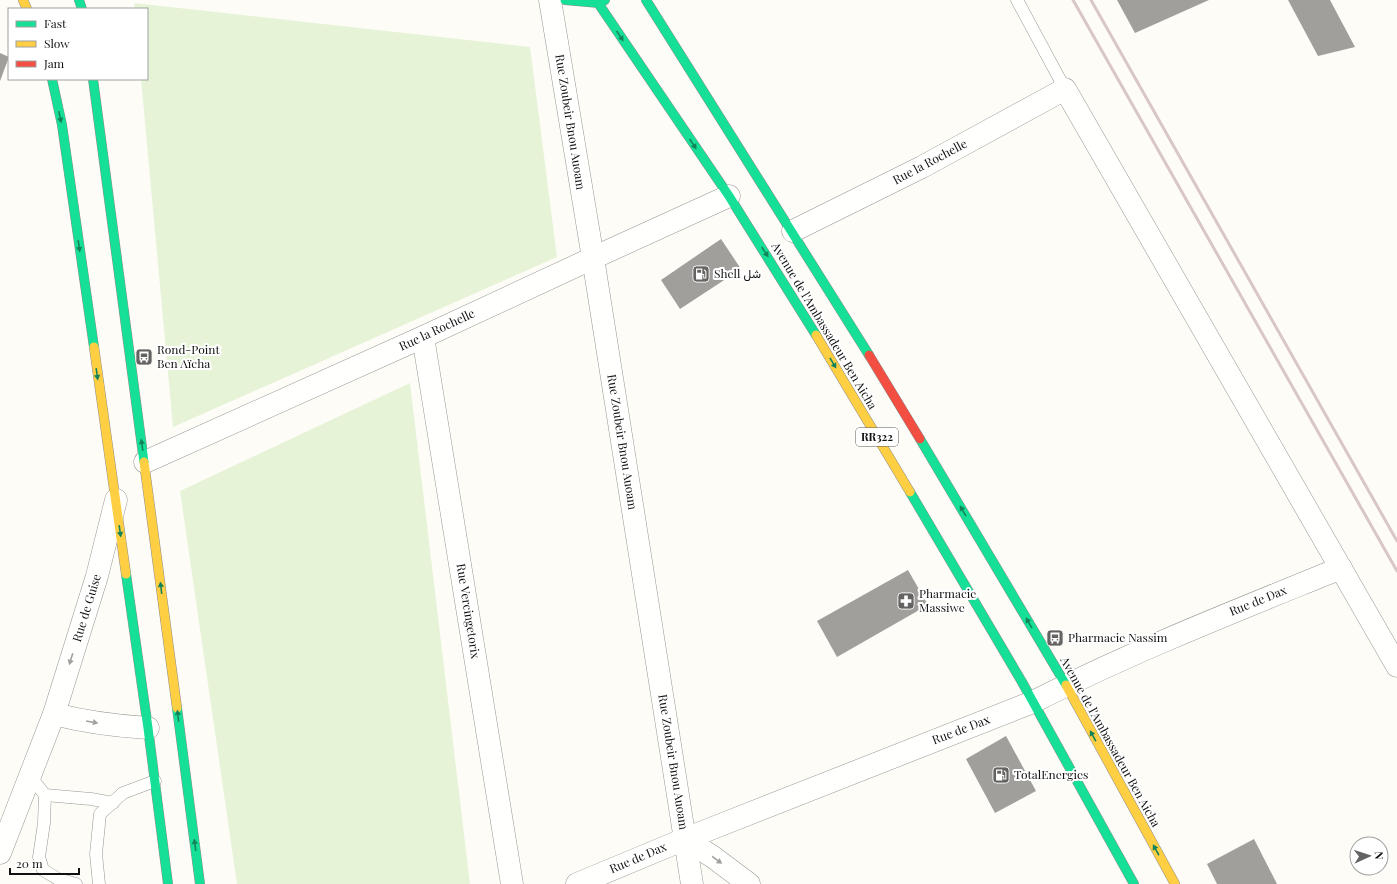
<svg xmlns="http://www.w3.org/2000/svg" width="1397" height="884" viewBox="0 0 1397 884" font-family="'Playfair Display',Vazirmatn,serif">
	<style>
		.green { fill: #e7f3d7 }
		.building { fill: #a19f9c }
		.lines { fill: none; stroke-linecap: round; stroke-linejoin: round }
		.lane-casing { stroke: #979795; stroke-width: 13 }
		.street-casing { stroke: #979795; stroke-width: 23 }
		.fast-casing { stroke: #8e8d8b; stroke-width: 10 }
		.slow-casing { stroke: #8e8d8b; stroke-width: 10 }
		.jam-casing { stroke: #8e8d8b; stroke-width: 10 }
		.lane { stroke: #fffffe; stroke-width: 12 }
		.street { stroke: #fffffe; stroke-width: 22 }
		.fast { stroke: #16e098; stroke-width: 9 }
		.slow { stroke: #ffcf43; stroke-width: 9 }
		.jam { stroke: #f24e42; stroke-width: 9 }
		.rail { stroke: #d9c6c7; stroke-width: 3 }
		.oneway { fill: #14835b }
		.oneway2 { fill: #a0a09f }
		.labels { text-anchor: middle; stroke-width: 4; stroke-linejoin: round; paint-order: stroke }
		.shield { fill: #fff; stroke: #585858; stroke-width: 1 }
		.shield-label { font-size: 11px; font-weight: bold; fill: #111 }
		.street-label { font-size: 12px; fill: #111; stroke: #fff }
		.poi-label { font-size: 12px; fill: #111; stroke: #fff; text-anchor: start }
	</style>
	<rect width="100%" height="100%" fill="#fdfcf7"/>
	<!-- green -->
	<g class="green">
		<path d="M134,3L530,47L557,257L173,427L141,79H147V9H135Z"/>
		<path d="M410,383L470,884H237L180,491Z"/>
	</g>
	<!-- building -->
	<g class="building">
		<path d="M1117,0H1209L1135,33Z"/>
		<path d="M1288,0H1330L1355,47L1318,56Z"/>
		<path d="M0,53L9,57L0,81Z"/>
		<path d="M721,239L741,269L680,309L661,280Z"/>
		<path d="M908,570L928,605L837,657L817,621Z"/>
		<path d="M1006,736L1036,791L995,813L966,759Z"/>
		<path d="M1254,839L1277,884H1217L1207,864Z"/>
	</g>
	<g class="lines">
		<!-- lane casing -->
		<g class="lane-casing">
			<g id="lane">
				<path d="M1017,0L1065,89"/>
				<path d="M30,776L45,795L44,823L39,857L43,870L58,879L76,884"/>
				<path d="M45,795L91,799L113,803"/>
				<path d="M99,884L96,854L100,814L123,793L155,781"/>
			</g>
		</g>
		<!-- street casing -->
		<g class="street-casing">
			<g id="street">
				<path d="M550,0L593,258L692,884"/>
				<path d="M793,231L922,167L1065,89L1397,666"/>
				<path d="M423,337L512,884"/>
				<path d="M145,462L423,337L593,258L729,196"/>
				<path d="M54,714C85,722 116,726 148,728"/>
				<path d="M685,839L713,857L749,884"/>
				<path d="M0,853L54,714L97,576L116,500"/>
				<path d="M577,884L685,839L1033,702C1133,651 1238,610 1341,568"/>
			</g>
		</g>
		<!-- fast casing -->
		<g class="fast-casing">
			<g id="fast">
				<path d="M79,0L82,9"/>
				<path d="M565,0L599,3L605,0"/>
				<path d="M596,0L729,196L816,335"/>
				<path d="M646,0L869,355"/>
				<path d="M52,79L62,125L94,347"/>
				<path d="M93,79L144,462"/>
				<path d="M920,439L1066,685"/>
				<path d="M910,492L1022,682L1134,884"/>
				<path d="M126,574L148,728L168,884"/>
				<path d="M177,708L200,884"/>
			</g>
		</g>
		<!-- slow casing -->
		<g class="slow-casing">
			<g id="slow">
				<path d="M23,0L27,9"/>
				<path d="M816,335L910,492"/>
				<path d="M94,347L126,574"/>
				<path d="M144,462L177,708"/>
				<path d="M1066,685L1175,884"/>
			</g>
		</g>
		<!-- jam casing -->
		<g class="jam-casing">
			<path id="jam" d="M869,355L920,439"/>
		</g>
		<!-- lane -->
		<use href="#lane" class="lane"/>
		<!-- street -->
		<use href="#street" class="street"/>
		<!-- fast -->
		<use href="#fast" class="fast"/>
		<!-- slow -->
		<use href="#slow" class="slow"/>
		<!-- jam -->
		<use href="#jam" class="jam"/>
		<!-- rail -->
		<g class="rail">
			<path d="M1073,0L1397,571"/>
			<path d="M1091,0L1397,541"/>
		</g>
	</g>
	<!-- one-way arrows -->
	<defs><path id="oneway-solid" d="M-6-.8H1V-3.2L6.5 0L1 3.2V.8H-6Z"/></defs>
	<g class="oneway">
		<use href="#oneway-solid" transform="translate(620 36) rotate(56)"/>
		<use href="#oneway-solid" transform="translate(60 117) rotate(78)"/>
		<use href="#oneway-solid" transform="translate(693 144) rotate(56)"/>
		<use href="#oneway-solid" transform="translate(79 246) rotate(82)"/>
		<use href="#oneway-solid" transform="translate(765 252) rotate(57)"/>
		<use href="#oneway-solid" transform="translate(833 363) rotate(59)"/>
		<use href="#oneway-solid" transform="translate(97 374) rotate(82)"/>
		<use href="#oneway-solid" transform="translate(142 445) rotate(-98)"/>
		<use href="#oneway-solid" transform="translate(963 511) rotate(-120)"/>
		<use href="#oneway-solid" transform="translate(120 531) rotate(82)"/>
		<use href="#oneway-solid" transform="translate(161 588) rotate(-97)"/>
		<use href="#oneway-solid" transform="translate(1029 623) rotate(-120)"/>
		<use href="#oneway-solid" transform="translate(178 716) rotate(-97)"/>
		<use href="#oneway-solid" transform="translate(1093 736) rotate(-119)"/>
		<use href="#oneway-solid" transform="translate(195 845) rotate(-98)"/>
		<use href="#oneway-solid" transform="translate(1156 850) rotate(-119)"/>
	</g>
	<g class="oneway2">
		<use href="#oneway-solid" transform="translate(71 659) rotate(107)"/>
		<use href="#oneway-solid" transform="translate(92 722) rotate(10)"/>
		<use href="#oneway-solid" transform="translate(717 860) rotate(36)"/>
	</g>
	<!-- icons -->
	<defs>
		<g id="fuel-square" transform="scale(0.9)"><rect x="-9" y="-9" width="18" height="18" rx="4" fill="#646362" stroke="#fff"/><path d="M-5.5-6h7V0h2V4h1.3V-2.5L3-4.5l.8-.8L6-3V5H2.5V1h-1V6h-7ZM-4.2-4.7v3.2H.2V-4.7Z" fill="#fff"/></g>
		<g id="bus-square" transform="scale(0.9)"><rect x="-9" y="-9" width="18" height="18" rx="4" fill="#646362" stroke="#fff"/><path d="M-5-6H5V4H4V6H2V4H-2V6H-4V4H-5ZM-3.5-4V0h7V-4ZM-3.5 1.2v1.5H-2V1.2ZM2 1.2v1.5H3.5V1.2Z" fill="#fff"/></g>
		<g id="pharmacy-square" transform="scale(0.9)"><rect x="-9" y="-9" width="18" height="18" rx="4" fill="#646362" stroke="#fff"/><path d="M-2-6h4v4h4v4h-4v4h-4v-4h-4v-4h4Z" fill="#fff"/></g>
	</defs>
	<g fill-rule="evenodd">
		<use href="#fuel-square" x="701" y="274"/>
		<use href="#bus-square" x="144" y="357"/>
		<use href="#pharmacy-square" x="906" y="601"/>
		<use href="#bus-square" x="1055" y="638"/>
		<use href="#fuel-square" x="1001" y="775"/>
	</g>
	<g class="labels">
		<!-- shield labels -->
		<rect class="shield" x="856" y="428" width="42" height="18" rx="3"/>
		<g class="shield-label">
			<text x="877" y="441">RR322</text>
		</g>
		<!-- street labels -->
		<g class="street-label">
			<text transform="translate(570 122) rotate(81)" y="4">Rue Zoubeir Bnou Auoam</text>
			<text transform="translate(930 162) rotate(-28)" y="4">Rue la Rochelle</text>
			<text transform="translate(824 326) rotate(59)" y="4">Avenue de l'Ambassadeur Ben Aicha</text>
			<text transform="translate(437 330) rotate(-25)" y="4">Rue la Rochelle</text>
			<text transform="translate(622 442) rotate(81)" y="4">Rue Zoubeir Bnou Auoam</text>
			<text transform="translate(1258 601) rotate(-22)" y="4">Rue de Dax</text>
			<text transform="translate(87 608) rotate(-73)" y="4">Rue de Guise</text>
			<text transform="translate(468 611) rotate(81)" y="4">Rue Vercingetorix</text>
			<text transform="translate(961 730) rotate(-21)" y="4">Rue de Dax</text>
			<text transform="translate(1110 742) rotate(61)" y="4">Avenue de l'Ambassadeur Ben Aicha</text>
			<text transform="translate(673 762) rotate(81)" y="4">Rue Zoubeir Bnou Auoam</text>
			<text transform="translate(638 858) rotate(-23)" y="4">Rue de Dax</text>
		</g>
		<!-- poi labels -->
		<g class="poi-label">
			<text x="714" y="278">Shell شل</text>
			<text x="157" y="354">Rond-Point<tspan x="157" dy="14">Ben Aïcha</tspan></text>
			<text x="919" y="598">Pharmacie<tspan x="919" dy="14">Massiwe</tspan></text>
			<text x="1068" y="642">Pharmacie Nassim</text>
			<text x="1014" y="779">TotalEnergies</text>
		</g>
	</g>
	<!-- legend -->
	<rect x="8" y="8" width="140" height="72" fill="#ffffff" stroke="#a0a0a0"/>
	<rect x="16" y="21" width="20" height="6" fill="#16e098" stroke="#a0a0a0"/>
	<text x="44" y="28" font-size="12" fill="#111111">Fast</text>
	<rect x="16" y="41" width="20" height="6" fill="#ffcf43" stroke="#a0a0a0"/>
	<text x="44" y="48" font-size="12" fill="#111111">Slow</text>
	<rect x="16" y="61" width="20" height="6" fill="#f24e42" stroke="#a0a0a0"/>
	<text x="44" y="68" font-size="12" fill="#111111">Jam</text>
	<!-- north arrow -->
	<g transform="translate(1369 856) rotate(87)"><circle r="19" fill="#ffffff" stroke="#a0a0a0"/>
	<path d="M0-3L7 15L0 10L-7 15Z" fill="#646362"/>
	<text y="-6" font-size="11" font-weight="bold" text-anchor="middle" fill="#111111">N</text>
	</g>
	<!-- scale -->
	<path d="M10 868v6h69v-6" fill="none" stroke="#111111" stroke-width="2"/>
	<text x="16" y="868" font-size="12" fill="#111111" stroke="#ffffff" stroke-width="3" paint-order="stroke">20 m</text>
</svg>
